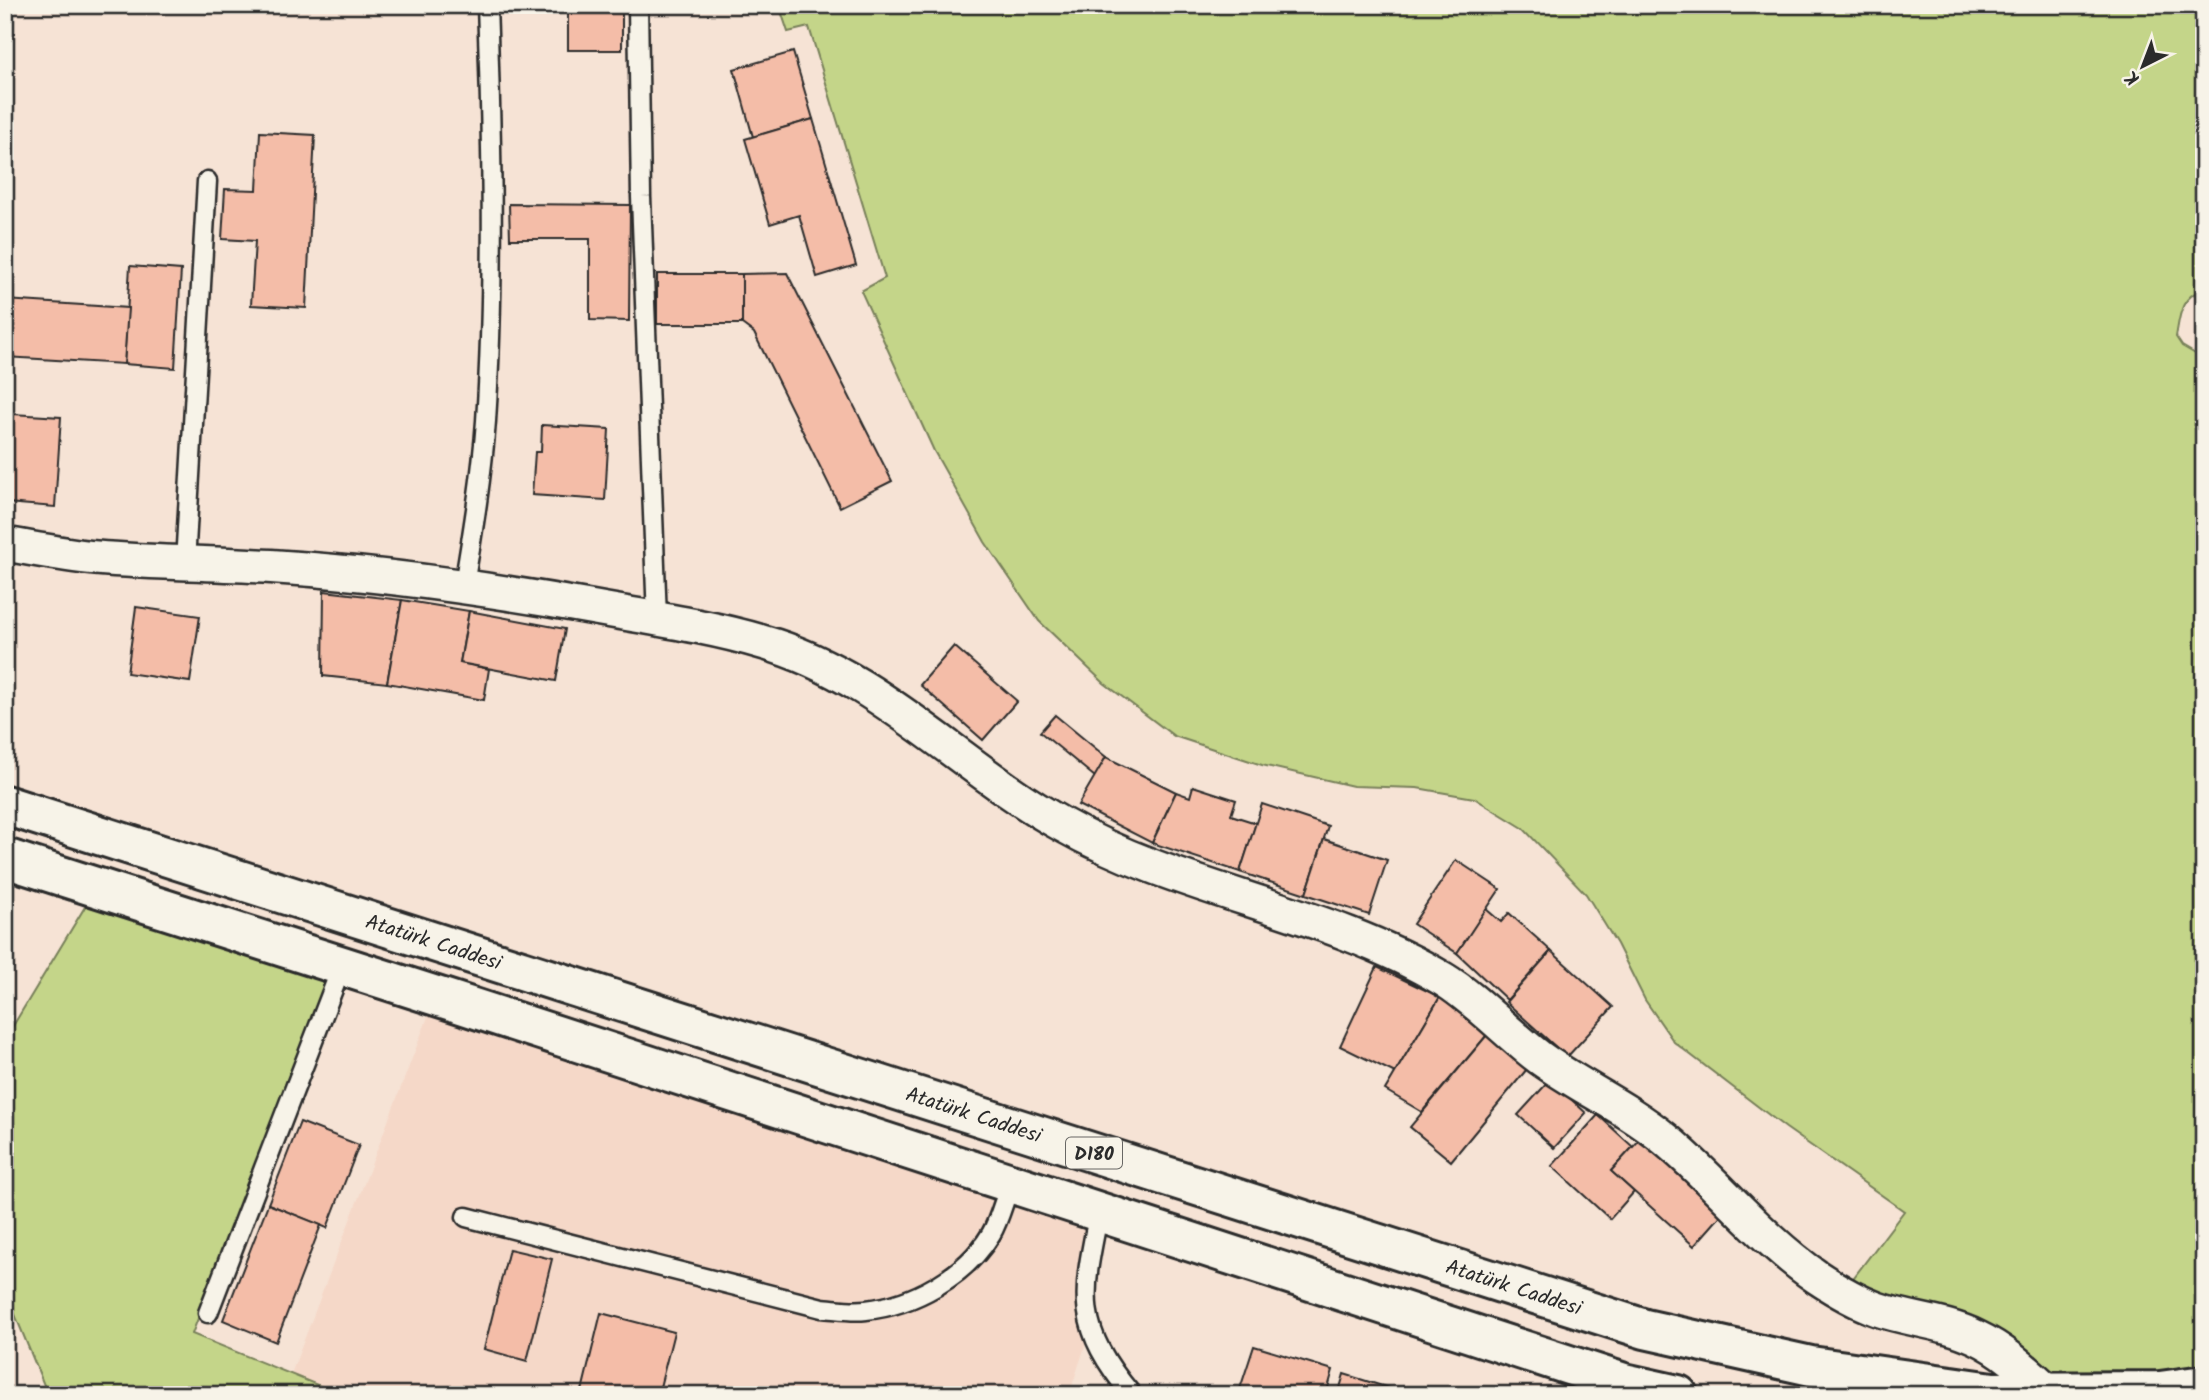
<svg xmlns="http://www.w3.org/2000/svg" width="2209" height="1400" viewBox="0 0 2209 1400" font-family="Kalam,sans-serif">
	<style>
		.built { fill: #f5d8c8 }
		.green { fill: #c4d589; stroke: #78805a; stroke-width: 2 }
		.building { fill: #f4bda8; stroke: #2b2b2b; stroke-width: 2 }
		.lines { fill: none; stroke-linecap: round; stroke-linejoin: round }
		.service-casing { stroke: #2b2b2b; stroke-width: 23 }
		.minor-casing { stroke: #2b2b2b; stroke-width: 38 }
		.trunk-casing { stroke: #2b2b2b; stroke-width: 44 }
		.service { stroke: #f7f3e8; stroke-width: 18 }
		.minor { stroke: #f7f3e8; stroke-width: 33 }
		.trunk { stroke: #f7f3e8; stroke-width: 38 }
		.labels { text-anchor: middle; stroke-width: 7; stroke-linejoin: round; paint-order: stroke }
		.shield { fill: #f7f3e8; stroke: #686764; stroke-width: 2 }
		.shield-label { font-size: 19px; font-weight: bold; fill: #2b2b2b }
		.street-label { font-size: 21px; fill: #2b2b2b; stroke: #f7f3e8 }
	</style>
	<rect width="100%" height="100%" fill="#f6e3d5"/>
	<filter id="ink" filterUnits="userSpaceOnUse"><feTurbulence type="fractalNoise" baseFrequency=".0143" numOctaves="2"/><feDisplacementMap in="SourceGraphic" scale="14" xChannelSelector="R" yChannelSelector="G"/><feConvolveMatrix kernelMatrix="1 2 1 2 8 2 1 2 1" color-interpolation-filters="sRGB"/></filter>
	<g filter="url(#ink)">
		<!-- built -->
		<path class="built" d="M436,996L1099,1212L1091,1328L1069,1395H342L291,1374Z"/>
		<!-- green -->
		<g class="green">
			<path d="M779,5H2204V289C2180,297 2180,314 2176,337L2182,346L2204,359V1385L2048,1391L2008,1355L1842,1293L1904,1211L1786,1128L1674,1042L1645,1000L1617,944L1586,894L1523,828L1474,798L1417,788L1353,786L1262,765L1174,736L1104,683L1039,621L985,542L934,451L861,291L885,278L809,27L788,32Z"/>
			<path d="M97,887L335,963L192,1334L342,1395H48L5,1290V1039Z"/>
		</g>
		<!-- building -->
		<g class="building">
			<rect x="568" y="5" width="54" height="45"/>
			<path d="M793,52L813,119L753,137L734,69Z"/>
			<path d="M813,119L856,265L817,277L799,215L770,224L745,139Z"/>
			<path d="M260,132L315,135L306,308L251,305L255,241L222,239L225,189L257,190Z"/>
			<path d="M509,204L630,205L629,321L590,320V239H510Z"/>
			<path d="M130,266L181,270L175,368L124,364Z"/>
			<path d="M787,273L892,481L840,507L754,333L742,324V274Z"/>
			<rect x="657" y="274" width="85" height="50"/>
			<path d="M5,300L128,308L124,364L5,357Z"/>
			<path d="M12,414L61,417L55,507L7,503Z"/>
			<path d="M542,425L609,429L605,500L532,495L535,452H541Z"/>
			<path d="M324,591L402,600L387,683L323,676Z"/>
			<path d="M402,600L469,611L460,663L489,669L484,700L387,683Z"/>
			<path d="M136,607L200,616L190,682L127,673Z"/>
			<path d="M469,611L565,629L556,681L460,663Z"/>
			<path d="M954,646L1017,701L983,740L920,685Z"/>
			<path d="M1055,715L1106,757L1095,777L1040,732Z"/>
			<path d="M1106,757L1176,792L1152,843L1078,805Z"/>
			<path d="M1193,786L1236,800L1231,815L1256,823L1240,872L1152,843L1176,792L1190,797Z"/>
			<path d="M1262,804L1328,826L1306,894L1240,872Z"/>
			<path d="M1324,839L1387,860L1369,915L1306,894Z"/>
			<path d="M1456,860L1500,889L1457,953L1413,924Z"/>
			<path d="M1486,909L1501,922L1509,913L1551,951L1507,1000L1457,953Z"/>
			<path d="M1551,951L1613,1007L1567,1057L1506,1002Z"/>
			<path d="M1377,967L1440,997L1395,1073L1340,1046Z"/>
			<path d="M1440,997L1487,1035L1422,1112L1385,1090Z"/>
			<path d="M1487,1035L1527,1069L1451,1161L1410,1127Z"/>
			<path d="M1550,1080L1586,1113L1554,1148L1518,1115Z"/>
			<path d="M1598,1115L1633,1147L1611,1171L1634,1192L1610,1219L1552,1166Z"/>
			<path d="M300,1122L359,1145L327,1228L268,1204Z"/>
			<path d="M1642,1137L1724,1212L1694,1246L1611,1171Z"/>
			<path d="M268,1204L321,1225L276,1342L223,1320Z"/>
			<path d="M509,1249L552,1259L527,1361L484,1349Z"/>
			<path d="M601,1313L674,1332L658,1395H581Z"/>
			<path d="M1254,1346L1333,1370L1326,1395H1238Z"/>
			<path d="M1344,1374L1411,1395H1338Z"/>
		</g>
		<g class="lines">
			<!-- service casing -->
			<g class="service-casing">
				<g id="service">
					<path d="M638,5L641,197L657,619"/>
					<path d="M185,563L207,181"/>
					<path d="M464,585C473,531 482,476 486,421C495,283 492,144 487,5"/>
					<path d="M1099,1212C1082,1295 1074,1326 1132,1395"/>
					<path d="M466,1217L822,1308C836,1309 852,1312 866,1310C913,1305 966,1276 991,1234C1000,1219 1004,1199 1011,1183"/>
					<path d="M208,1313L342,966"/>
				</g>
			</g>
			<!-- minor casing -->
			<g class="minor-casing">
				<path id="minor" d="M5,544C35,549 65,555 96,558C156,563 217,563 278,567C384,574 490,589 595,608C650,618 708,626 762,642C878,674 960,768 1063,825C1181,892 1326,909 1443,979C1476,999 1508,1034 1540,1058C1580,1087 1626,1107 1665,1139C1717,1182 1760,1238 1817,1277C1835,1289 1855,1301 1877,1309C1909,1320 1945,1322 1976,1337C2004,1350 2025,1370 2048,1391"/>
			</g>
			<!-- trunk casing -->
			<g class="trunk-casing">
				<g id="trunk">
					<path id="s1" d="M5,805L1645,1329L1811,1366L1993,1392L2160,1391L2204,1385"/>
					<path d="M5,858L455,1002L1624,1383L1678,1395"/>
				</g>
			</g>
			<!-- service -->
			<use href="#service" class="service"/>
			<!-- minor -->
			<use href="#minor" class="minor"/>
			<!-- trunk -->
			<use href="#trunk" class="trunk"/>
		</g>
	</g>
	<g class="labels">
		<!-- shield labels -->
		<rect class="shield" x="1066" y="1137.5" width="56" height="31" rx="5"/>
		<g class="shield-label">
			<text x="1094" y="1160">D180</text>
		</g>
		<!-- street labels -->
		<g class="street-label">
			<text dy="7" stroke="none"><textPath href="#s1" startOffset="450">Atatürk Caddesi</textPath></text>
			<text dy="7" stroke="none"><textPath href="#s1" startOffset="1017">Atatürk Caddesi</textPath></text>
			<text dy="7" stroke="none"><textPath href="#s1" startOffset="1584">Atatürk Caddesi</textPath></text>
		</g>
	</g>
	<!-- margin -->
	<rect width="2209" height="1400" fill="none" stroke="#f7f3e8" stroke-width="28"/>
	<rect x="14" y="14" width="2181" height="1372" fill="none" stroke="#2b2b2b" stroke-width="2.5" filter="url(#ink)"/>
	<!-- north arrow -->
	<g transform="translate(2143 66) rotate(222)" stroke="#f7f3e8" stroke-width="5" paint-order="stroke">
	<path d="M0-5L12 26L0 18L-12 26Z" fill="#2b2b2b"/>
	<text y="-10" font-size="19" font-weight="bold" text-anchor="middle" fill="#2b2b2b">K</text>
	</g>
</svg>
